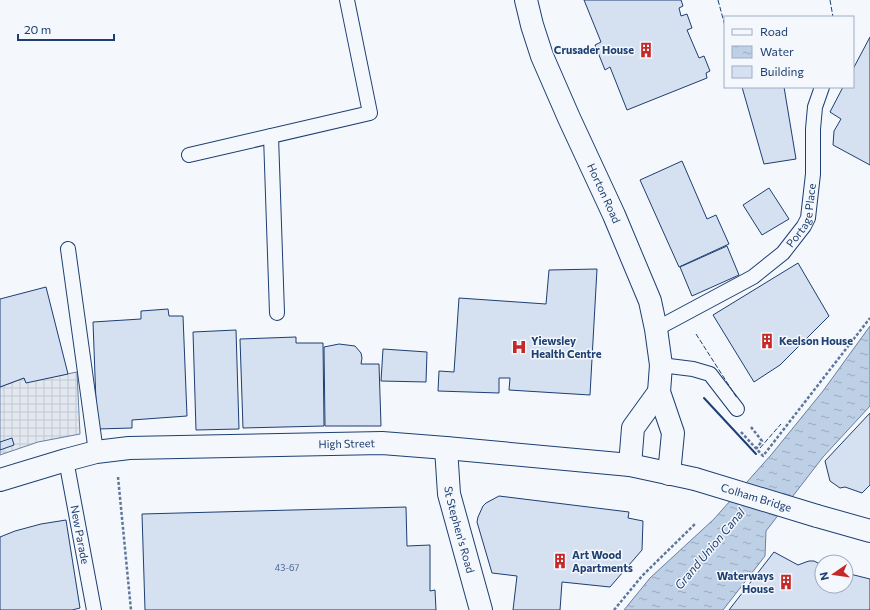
<svg xmlns="http://www.w3.org/2000/svg" width="870" height="610" viewBox="0 0 870 610" font-family="Commissioner,sans-serif">
	<style>
		.plaza { fill: url(#plaza-grid); stroke: #687fa3 }
		.water { fill: url(#water-ripples); stroke: #687fa3 }
		.building { fill: #d5e0f0; stroke: #1d3f73 }
		.lines { fill: none; stroke-linecap: round; stroke-linejoin: round }
		.service-casing { stroke: #1d3f73; stroke-width: 16 }
		.minor-casing { stroke: #1d3f73; stroke-width: 24 }
		.tertiary-casing { stroke: #1d3f73; stroke-width: 24 }
		.path { stroke: #5e769c; stroke-width: 2.5; stroke-dasharray: 3 2; stroke-linecap: butt }
		.service { stroke: #f4f7fb; stroke-width: 14 }
		.minor { stroke: #f4f7fb; stroke-width: 22 }
		.tertiary { stroke: #f4f7fb; stroke-width: 22 }
		.tertiary-bridge-casing { stroke: #1d3f73; stroke-width: 24; stroke-linecap: butt }
		.tertiary-bridge { stroke: #f4f7fb; stroke-width: 22 }
		.fence { stroke: #1d3f73; stroke-width: 1; stroke-dasharray: 5 2; stroke-linecap: butt }
		.wall { stroke: #1d3f73; stroke-width: 2 }
		.labels { text-anchor: middle; stroke-width: 3; stroke-linejoin: round; paint-order: stroke }
		.number-label { font-size: 9px; fill: #4b6792 }
		.poi-label { font-size: 11px; font-weight: bold; fill: #1d3f73; stroke: #f4f7fb; text-anchor: start }
		.street-label { font-size: 11px; fill: #1d3f73; stroke: #f4f7fb }
		.water-label { font-size: 12px; font-style: italic; fill: #1d3f73; stroke: #f4f7fb }
	</style>
	<defs>
		<pattern id="plaza-grid" width="8" height="8" patternUnits="userSpaceOnUse"><rect width="8" height="8" fill="#e3e8f0"/><path d="M0 4h8M4 0v8" fill="none" stroke="#c2c8d1"/></pattern>
		<pattern id="water-ripples" width="26" height="14" patternUnits="userSpaceOnUse"><rect width="26" height="14" fill="#bed0e5"/><path d="M2 4q2-2 4 0t4 0M15 11q2-2 4 0t4 0" fill="none" stroke="#9aaabe"/></pattern>
	</defs>
	<rect width="100%" height="100%" fill="#f4f7fb"/>
	<!-- plaza -->
	<path class="plaza" d="M77,372L80,434L38,442L0,455V387L24,378L26,382Z"/>
	<!-- water -->
	<path class="water" d="M870,326V406L823,457L766,531L765,556L723,610H624L650,578L714,519L771,455L823,391Z"/>
	<!-- building -->
	<g class="building">
		<path d="M584,0H681L683,6L679,8L681,16L687,14L692,28L687,30L699,58L704,56L710,71L706,73L707,78L627,110L610,67L605,70L595,45L601,42Z"/>
		<path d="M870,37V165L833,145L834,131L841,119L830,112L843,87H853V69Z"/>
		<path d="M742,87H784L796,159L764,164Z"/>
		<path d="M682,161L707,219L716,215L729,244L679,267L640,180Z"/>
		<path d="M769,188L789,219L762,235L743,205Z"/>
		<path d="M727,246L739,275L692,296L680,267Z"/>
		<path d="M798,263L829,316L780,365L754,382L713,315Z"/>
		<path d="M597,269L590,395L509,390L510,378H499V393L438,391L439,371L454,372L459,298L546,304L549,270Z"/>
		<path d="M46,287L68,374L26,383L24,378L0,387V299Z"/>
		<path d="M168,309L169,316H183L187,416L132,420V428L97,429L93,322L141,319V311Z"/>
		<path d="M236,330L239,429L196,430L193,332Z"/>
		<path d="M296,337V343H323L324,426L243,428L240,339Z"/>
		<path d="M339,344L355,346L361,353L362,358L361,364H379L381,426H325L324,347Z"/>
		<path d="M383,349L427,352L426,382L381,381Z"/>
		<path d="M870,413V485L862,493L845,487L840,488L830,481L825,461Z"/>
		<path d="M12,438L14,445L0,450V442Z"/>
		<path d="M499,496L629,512L628,518L643,521L642,550L610,587L562,582L560,610H513L517,576L492,573L477,522L478,517L483,506L486,503Z"/>
		<path d="M406,507L407,546L430,545V591L435,590L436,610H145L142,514Z"/>
		<path d="M66,520L80,608L72,610H0V537L15,531L41,524Z"/>
		<path d="M774,552L798,565L806,562L809,561H814L820,564L822,566V586H846V573L870,579V610H729Z"/>
	</g>
	<g class="lines">
		<!-- service casing -->
		<g class="service-casing">
			<g id="service">
				<path d="M271,136L277,313"/>
				<path d="M189,155L370,113L347,0"/>
				<path d="M68,249L96,452"/>
				<path id="s1" d="M656,329L753,277L783,253L804,226L808,218L813,174V129L815,107L822,87"/>
				<path d="M661,365L693,369L710,374L737,409"/>
				<path id="s2" d="M66,460L94,610"/>
			</g>
		</g>
		<!-- minor casing -->
		<g class="minor-casing">
			<g id="minor">
				<path id="s3" d="M446,448L449,494L481,610"/>
			</g>
		</g>
		<!-- tertiary casing -->
		<g class="tertiary-casing">
			<g id="tertiary">
				<path id="s4" d="M526,0L532,25L542,56L569,118L614,215L650,301L656,329L661,365L659,392L673,433L669,474"/>
				<path d="M630,465L633,428L659,392"/>
				<path id="s5" d="M0,480L66,460L96,452L129,448L382,443L446,448L630,465L695,479"/>
				<path d="M817,516L870,531"/>
			</g>
		</g>
		<!-- path -->
		<g class="path">
			<path d="M751,427L762,441L756,449"/>
			<path d="M741,432L763,456L870,318"/>
			<path d="M118,477L131,610"/>
			<path d="M614,610L642,576L695,524"/>
		</g>
		<!-- service -->
		<use href="#service" class="service"/>
		<!-- minor -->
		<use href="#minor" class="minor"/>
		<!-- tertiary -->
		<use href="#tertiary" class="tertiary"/>
		<!-- tertiary-bridge casing -->
		<g class="tertiary-bridge-casing">
			<g id="tertiary-bridge">
				<path id="s6" d="M695,479L817,516"/>
			</g>
		</g>
		<!-- tertiary-bridge -->
		<use href="#tertiary-bridge" class="tertiary-bridge"/>
		<!-- fence -->
		<g class="fence">
			<path d="M718,0L725,26"/>
			<path d="M830,0L833,17"/>
			<path d="M696,334L737,398"/>
			<path d="M760,448L781,424"/>
		</g>
		<!-- wall -->
		<path class="wall" d="M704,398L756,454"/>
	</g>
	<!-- icons -->
	<defs>
		<g id="building-bare" transform="scale(1.2)"><path d="M-4-6H4V6H1V3H-1V6H-4ZM-2.5-4.3h1.7v1.8h-1.7ZM.8-4.3h1.7v1.8H.8ZM-2.5-1h1.7V.8h-1.7ZM.8-1h1.7V.8H.8Z" fill="#c62828" stroke="#f4f7fb" stroke-width="2.5" paint-order="stroke"/></g>
		<g id="hospital-bare" transform="scale(1.2)"><path d="M-5-5h3v3.5h4V-5h3V5h-3V1.5h-4V5h-3Z" fill="#c62828" stroke="#f4f7fb" stroke-width="2.5" paint-order="stroke"/></g>
	</defs>
	<g fill-rule="evenodd">
		<use href="#building-bare" x="646" y="50"/>
		<use href="#building-bare" x="767" y="341"/>
		<use href="#hospital-bare" x="519" y="347"/>
		<use href="#building-bare" x="560" y="561"/>
		<use href="#building-bare" x="786" y="582"/>
	</g>
	<g class="labels">
		<!-- number labels -->
		<g class="number-label">
			<text x="287" y="571">43-67</text>
		</g>
		<!-- poi labels -->
		<g class="poi-label">
			<text x="634" y="54" text-anchor="end">Crusader House</text>
			<text x="531" y="345">Yiewsley<tspan x="531" dy="13">Health Centre</tspan></text>
			<text x="779" y="345">Keelson House</text>
			<text x="572" y="559">Art Wood<tspan x="572" dy="13">Apartments</tspan></text>
			<text x="774" y="580" text-anchor="end">Waterways<tspan x="774" dy="13">House</tspan></text>
		</g>
		<!-- street labels -->
		<g class="street-label">
			<text dy="4" stroke="none"><textPath href="#s4" startOffset="209">Horton Road</textPath></text>
			<text dy="4" stroke="none"><textPath href="#s1" startOffset="192">Portage Place</textPath></text>
			<text dy="4" stroke="none"><textPath href="#s5" startOffset="351">High Street</textPath></text>
			<text dy="4" stroke="none"><textPath href="#s6" startOffset="64">Colham Bridge</textPath></text>
			<text dy="4" stroke="none"><textPath href="#s3" startOffset="83">St Stephen's Road</textPath></text>
			<text dy="4" stroke="none"><textPath href="#s2" startOffset="76">New Parade</textPath></text>
		</g>
		<!-- water labels -->
		<g class="water-label">
			<text transform="translate(710 549) rotate(-50)" y="4">Grand Union Canal</text>
		</g>
	</g>
	<!-- legend -->
	<rect x="724" y="16" width="130" height="72" fill="#f4f7fb" stroke="#9eadc5"/>
	<rect x="732" y="29" width="20" height="6" fill="#f4f7fb" stroke="#9eadc5"/>
	<text x="760" y="36" font-size="12" fill="#1d3f73">Road</text>
	<rect x="732" y="46" width="20" height="12" fill="url(#water-ripples)" stroke="#9eadc5"/>
	<text x="760" y="56" font-size="12" fill="#1d3f73">Water</text>
	<rect x="732" y="66" width="20" height="12" fill="#d5e0f0" stroke="#9eadc5"/>
	<text x="760" y="76" font-size="12" fill="#1d3f73">Building</text>
	<!-- north arrow -->
	<g transform="translate(834 574) rotate(257)"><circle r="19" fill="#f4f7fb" stroke="#9eadc5"/>
	<path d="M0-3L7 15L0 10L-7 15Z" fill="#c62828"/>
	<text y="-6" font-size="11" font-weight="bold" text-anchor="middle" fill="#1d3f73">N</text>
	</g>
	<!-- scale -->
	<path d="M18 34v6h96v-6" fill="none" stroke="#1d3f73" stroke-width="2"/>
	<text x="24" y="34" font-size="12" fill="#1d3f73" stroke="#f4f7fb" stroke-width="3" paint-order="stroke">20 m</text>
</svg>
